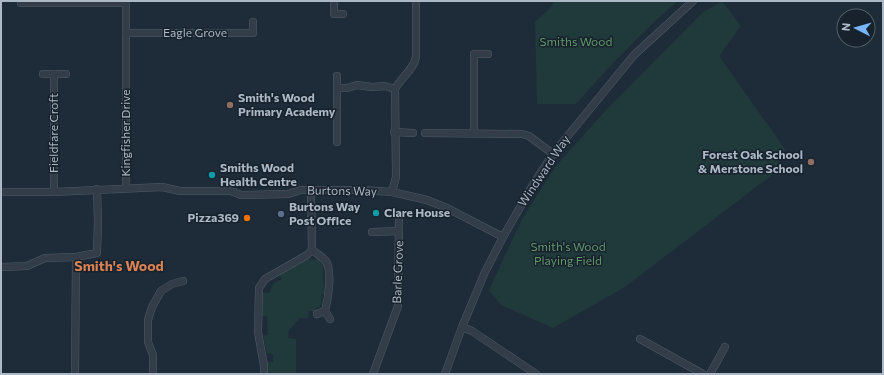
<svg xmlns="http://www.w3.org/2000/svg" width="884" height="375" viewBox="0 0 884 375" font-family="Commissioner,sans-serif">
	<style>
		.green { fill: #20393a }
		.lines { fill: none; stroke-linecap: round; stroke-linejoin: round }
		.minor-casing { stroke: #505b67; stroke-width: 8 }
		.minor { stroke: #323d49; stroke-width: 7 }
		.education-dot { fill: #8d6e63; stroke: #18222d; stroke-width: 1.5 }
		.culture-dot { fill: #0f9aa8; stroke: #18222d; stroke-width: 1.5 }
		.service-dot { fill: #5c6f8a; stroke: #18222d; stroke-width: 1.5 }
		.food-dot { fill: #e8710a; stroke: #18222d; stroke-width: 1.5 }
		.labels { text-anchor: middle; stroke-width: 3; stroke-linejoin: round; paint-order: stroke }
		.street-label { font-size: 12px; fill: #acb8c6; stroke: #18222d }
		.park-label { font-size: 12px; fill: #62986a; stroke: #18222d }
		.poi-label { font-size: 12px; font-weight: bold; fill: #acb8c6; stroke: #18222d; text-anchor: start }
		.quarter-label { font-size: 14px; font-weight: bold; fill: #db8252; stroke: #18222d }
	</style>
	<rect width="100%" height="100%" fill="#1e2c39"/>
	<!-- green -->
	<g class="green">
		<path d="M554,1H678C640,33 609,67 576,104H537L535,22L551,7Z"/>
		<path d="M722,1L741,26L719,56L785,149L772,175L625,287L553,328L501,305L489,290L522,219L555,167L607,109L702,13Z"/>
		<path d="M305,259L319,260L323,266L324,294H322L321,305H320V307H316V311H309L308,318H300L289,330L288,338L296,339V374H268L267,362H273V354L267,353L263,336L268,335L267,316H262L261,293H269L274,283L282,279L279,274Z"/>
	</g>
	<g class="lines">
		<!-- minor casing -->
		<g class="minor-casing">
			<g id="minor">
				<path d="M21,1V3H126"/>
				<path d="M334,1V14H343"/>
				<path d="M126,33H253V22"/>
				<path d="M43,74H66"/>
				<path d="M54,74V192"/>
				<path d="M337,88H347L357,85L372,87L385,86L395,89"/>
				<path d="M394,132L413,133"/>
				<path d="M474,132V54H488"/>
				<path d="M425,133L522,134L529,136L553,154"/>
				<path d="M337,142V76"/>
				<path d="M126,187V1"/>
				<path d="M1,192H54L162,187L180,191H231L241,195L288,194L301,190H363L392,192L427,200L447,208L503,237"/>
				<path d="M392,192L396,177L395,89C401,78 414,69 416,57V1"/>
				<path d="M372,232L399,231"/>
				<path d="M312,250C316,253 321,256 325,260C333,269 328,300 325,311"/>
				<path d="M1,267L27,266L45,258L76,257L97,253L98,221L97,189"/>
				<path d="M317,314L325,311L330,319"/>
				<path d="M462,327L472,331L536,374"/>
				<path d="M640,339L703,374"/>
				<path d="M75,374L76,257"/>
				<path d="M153,374V355L148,342V320L152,307L161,291L172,284L183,281"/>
				<path d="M264,374V366L258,332L259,288L265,279L307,255L312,250L311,190"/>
				<path d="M373,374L398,306L399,214"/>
				<path d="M445,374L462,327L485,272L503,237L534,183L553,154L634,55L693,1"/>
				<path d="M710,374L725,347"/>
			</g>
		</g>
		<!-- minor -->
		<use href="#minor" class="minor"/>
	</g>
	<!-- markers -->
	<g class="education-dot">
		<circle cx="230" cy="105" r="4"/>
		<circle cx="811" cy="162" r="4"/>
	</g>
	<g class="culture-dot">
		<circle cx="212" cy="175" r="4"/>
		<circle cx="376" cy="213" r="4"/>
	</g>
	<circle class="service-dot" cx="281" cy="214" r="4"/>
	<circle class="food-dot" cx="247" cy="218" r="4"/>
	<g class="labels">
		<!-- street labels -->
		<g class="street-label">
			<text x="195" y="37">Eagle Grove</text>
			<text transform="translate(54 133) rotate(-90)" y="4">Fieldfare Croft</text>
			<text transform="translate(126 133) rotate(-90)" y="4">Kingfisher Drive</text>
			<text transform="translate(544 171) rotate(-56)" y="4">Windward Way</text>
			<text transform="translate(342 191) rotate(1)" y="4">Burtons Way</text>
			<text transform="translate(398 272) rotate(-88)" y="4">Barle Grove</text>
		</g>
		<!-- park labels -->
		<g class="park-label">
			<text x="576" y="46">Smiths Wood</text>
			<text x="568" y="251">Smith's Wood<tspan x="568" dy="14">Playing Field</tspan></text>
		</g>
		<!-- poi labels -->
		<g class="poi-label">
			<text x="238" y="102">Smith's Wood<tspan x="238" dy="14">Primary Academy</tspan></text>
			<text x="803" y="159" text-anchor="end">Forest Oak School<tspan x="803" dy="14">&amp; Merstone School</tspan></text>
			<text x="220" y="172">Smiths Wood<tspan x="220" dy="14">Health Centre</tspan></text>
			<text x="289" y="211">Burtons Way<tspan x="289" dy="14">Post Office</tspan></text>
			<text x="384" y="217">Clare House</text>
			<text x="239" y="222" text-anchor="end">Pizza369</text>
		</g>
		<!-- quarter labels -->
		<g class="quarter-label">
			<text x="119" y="271">Smith's Wood</text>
		</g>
	</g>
	<!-- border -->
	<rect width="884" height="375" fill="none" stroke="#acb8c6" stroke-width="4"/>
	<!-- north arrow -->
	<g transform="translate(856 28) rotate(276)"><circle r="19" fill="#18222d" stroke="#535e6a"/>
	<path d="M0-3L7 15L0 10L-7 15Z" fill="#78b7ff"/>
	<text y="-6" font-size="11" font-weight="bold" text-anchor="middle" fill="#acb8c6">N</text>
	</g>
</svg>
